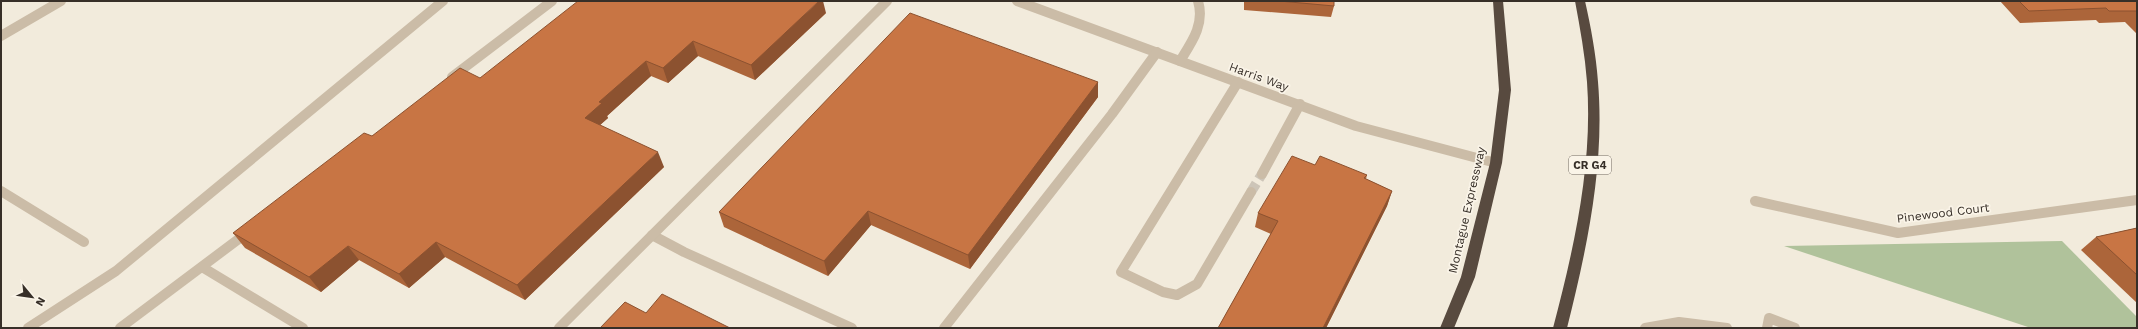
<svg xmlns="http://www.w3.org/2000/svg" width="2138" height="329" viewBox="0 0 2138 329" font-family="'Work Sans',sans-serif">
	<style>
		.green { fill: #b0c29b }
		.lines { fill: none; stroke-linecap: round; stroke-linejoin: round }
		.minor-tunnel { stroke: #cdc5b8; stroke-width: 10; stroke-dasharray: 10 5; stroke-linecap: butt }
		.minor { stroke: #cbbca7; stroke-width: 10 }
		.highway { fill: #584a3f; fill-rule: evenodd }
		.wall { fill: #ac653a }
		.shaded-wall { fill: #8c5230 }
		.building { fill: #c87544; stroke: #8c5230 }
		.labels { text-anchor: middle; stroke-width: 3.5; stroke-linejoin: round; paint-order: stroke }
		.shield { fill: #faf4e8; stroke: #726a62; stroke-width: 1 }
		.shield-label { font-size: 11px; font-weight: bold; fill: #372f28 }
		.street-label { font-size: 12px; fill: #372f28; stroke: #faf4e8 }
	</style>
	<rect width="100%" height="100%" fill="#f2ebdc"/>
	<!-- green -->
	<path class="green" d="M2062,241L2137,317V328H2031L1784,246Z"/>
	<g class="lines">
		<!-- minor-tunnel -->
		<path class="minor-tunnel" d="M1251,192L1262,174"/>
		<!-- minor -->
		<g class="minor">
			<path d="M1017,1L1356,126L1496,163"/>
			<path d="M1,36L61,1"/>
			<path d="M1180,61C1192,42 1205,24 1198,1"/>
			<path d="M452,77L552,1"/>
			<path d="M1238,82L1121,272L1163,292L1177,295L1197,284L1251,192"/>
			<path d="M1262,174L1300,104"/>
			<path d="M1,191L84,242"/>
			<path d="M1755,201L1898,233L2137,200"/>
			<path d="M652,235L684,252L852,328"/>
			<path d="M202,267L303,328"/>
			<path d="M28,328L116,271L443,1"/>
			<path d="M120,328L248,232"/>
			<path d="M559,328L887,1"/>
			<path d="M944,328L1112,114L1157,52"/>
			<path d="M1645,328L1679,322L1727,328"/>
			<path d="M1767,328L1769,318L1795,328"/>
		</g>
		<!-- highway -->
		<g class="highway">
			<path d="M1493,1H1503L1511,90L1502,163L1475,277L1454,328H1440L1461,277L1490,163L1499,90Z"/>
			<path d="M1575,1H1585C1591,28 1596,54 1598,82C1605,165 1587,248 1567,328H1553C1574,248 1593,165 1587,82C1585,55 1580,28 1575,1Z"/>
		</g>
	</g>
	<!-- wall -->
	<g class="wall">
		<path d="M1244,1H1334V6L1331,17L1244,10Z"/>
		<path d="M2000,1H2137V34L2125,22L2099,23L2096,20L2020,23Z"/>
		<path d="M826,13L755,80L698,56L668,83L651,76L607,116L608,118L600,125L664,167L525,300L445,257L409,288L359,260L321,292L245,248L233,233L372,136L480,78Z"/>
		<path d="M1098,82V97L970,269L871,225L828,276L724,227L719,212Z"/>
		<path d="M1315,165L1367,175L1366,179L1392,191L1387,206L1326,328H1218L1271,234L1255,227L1258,213Z"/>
		<path d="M2137,228V303L2081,250L2096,237Z"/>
	</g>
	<!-- shaded-wall -->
	<g class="shaded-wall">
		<path d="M819,1H823L826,13L755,80L751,65Z"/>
		<path d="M693,41L698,56L668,83L663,68Z"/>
		<path d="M646,61L651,76L607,116L608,118L591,133L585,118L599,102Z"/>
		<path d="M1098,82V97L970,269L968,255Z"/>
		<path d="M658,152L664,167L525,300L517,285Z"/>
		<path d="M1392,191L1387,206L1326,328H1323Z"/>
		<path d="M868,211L871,225L828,276L824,261Z"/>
		<path d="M436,242L445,257L409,288L399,274Z"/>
		<path d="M348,246L359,260L321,292L309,277Z"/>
	</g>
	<!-- building -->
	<g class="building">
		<path d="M578,1H819L751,65L693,41L663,68L646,61L599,102L602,103L585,118L658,152L517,285L436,242L399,274L348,246L309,277L233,233L364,133L372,136L460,68L480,78Z"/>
		<path d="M1279,1H1334V6Z"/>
		<path d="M2019,1H2137V12L2136,11H2109L2106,8L2029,11Z"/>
		<path d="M910,13L1098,82L968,255L868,211L824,261L719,212Z"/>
		<path d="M1292,156L1315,165L1320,156L1367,175L1364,178L1392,191L1323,328H1218L1278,221L1258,213Z"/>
		<path d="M2137,228V275L2096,237Z"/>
		<path d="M662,294L730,328H600L625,302L646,313Z"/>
	</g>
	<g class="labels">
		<!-- shield labels -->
		<rect class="shield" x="1569" y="156" width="42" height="18" rx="3"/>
		<g class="shield-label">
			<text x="1590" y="169">CR G4</text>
		</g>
		<!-- street labels -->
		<g class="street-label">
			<text transform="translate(1259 77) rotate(20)" y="4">Harris Way</text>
			<text transform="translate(1467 210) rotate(-77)" y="4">Montague Expressway</text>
			<text transform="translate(1943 213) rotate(-7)" y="4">Pinewood Court</text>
		</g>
	</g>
	<!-- border -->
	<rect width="2138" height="329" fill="none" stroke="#372f28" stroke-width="4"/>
	<!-- north arrow -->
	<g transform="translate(32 297) rotate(119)" stroke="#faf4e8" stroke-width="3" paint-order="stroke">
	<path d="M0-3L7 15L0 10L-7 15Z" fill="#372f28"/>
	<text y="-6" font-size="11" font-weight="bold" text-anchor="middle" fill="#372f28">N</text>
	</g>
</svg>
